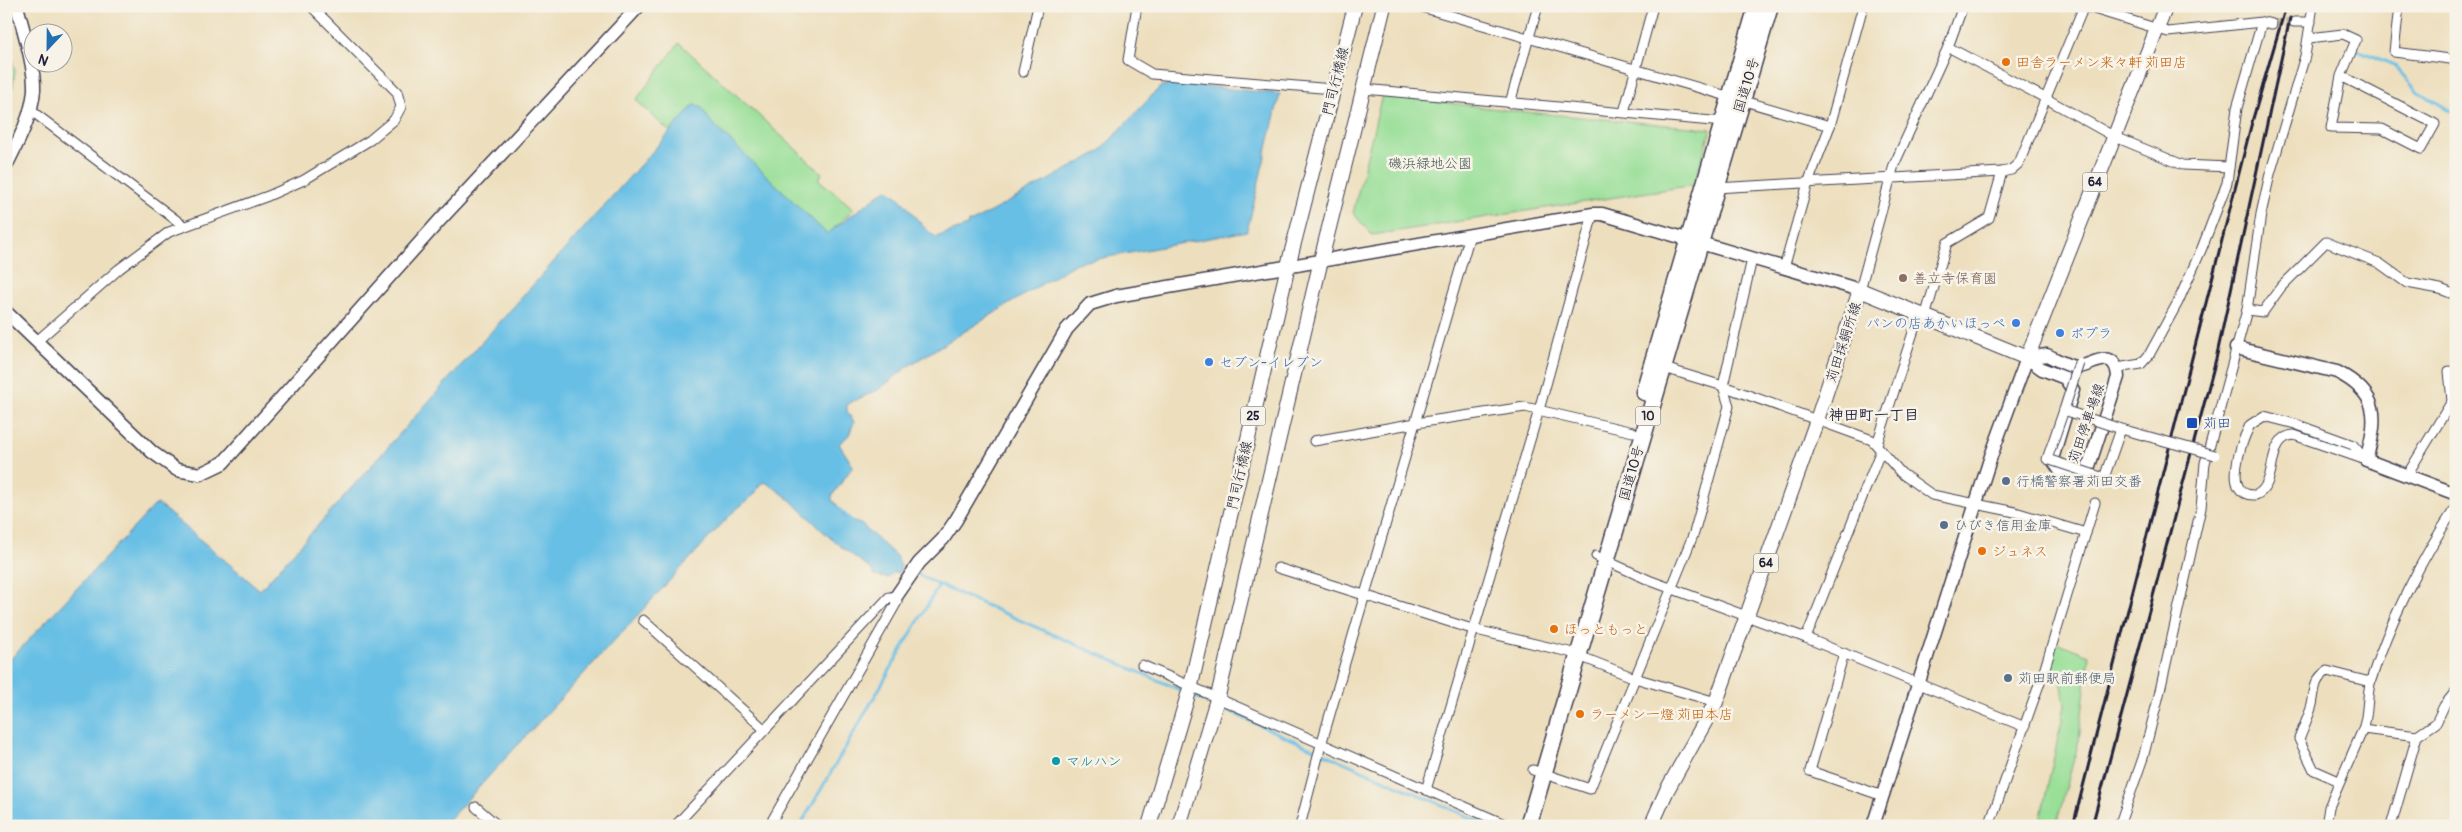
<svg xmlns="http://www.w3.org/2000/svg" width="2462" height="832" viewBox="0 0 2462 832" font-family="Pangolin,'Klee One',sans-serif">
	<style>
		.green { fill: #99df98; stroke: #5e806a }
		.water { fill: #68bfe5; stroke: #457090 }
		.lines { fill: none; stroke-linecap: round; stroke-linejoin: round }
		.stream { stroke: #68bfe5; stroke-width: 3 }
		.street-tunnel { stroke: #c4b9a4; stroke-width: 9; stroke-dasharray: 9 4.5; stroke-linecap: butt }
		.street-casing { stroke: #403e4f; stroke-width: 11 }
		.secondary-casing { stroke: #403e4f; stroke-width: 15 }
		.primary-casing { stroke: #403e4f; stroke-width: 16 }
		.highway-casing { stroke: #403e4f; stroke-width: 19 }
		.street { stroke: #fff; stroke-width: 9 }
		.secondary { stroke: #fff; stroke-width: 12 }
		.primary { stroke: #fff; stroke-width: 14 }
		.highway { stroke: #fff; stroke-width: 16 }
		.rail { stroke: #22223b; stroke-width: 3 }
		.street-bridge-casing { stroke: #403e4f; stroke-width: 11; stroke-linecap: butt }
		.street-bridge { stroke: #fff; stroke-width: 9 }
		.food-dot { fill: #e8710a; stroke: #f7f3e8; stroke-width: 2 }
		.education-dot { fill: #8d6e63; stroke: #f7f3e8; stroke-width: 2 }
		.shop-dot { fill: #3f7fe0; stroke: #f7f3e8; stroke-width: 2 }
		.transit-dot { fill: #1a4fb4; stroke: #f7f3e8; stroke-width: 2 }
		.service-dot { fill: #5c6f8a; stroke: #f7f3e8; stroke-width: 2 }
		.culture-dot { fill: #0f9aa8; stroke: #f7f3e8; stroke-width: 2 }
		.labels { text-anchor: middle; stroke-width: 5; stroke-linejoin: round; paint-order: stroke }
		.shield { fill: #f7f3e8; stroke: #62616f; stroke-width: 1 }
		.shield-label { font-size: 12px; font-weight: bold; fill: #22223b }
		.food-label { font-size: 14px; fill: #c56008; stroke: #f7f3e8; text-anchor: start }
		.street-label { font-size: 14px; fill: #22223b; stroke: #f7f3e8 }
		.park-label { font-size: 14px; fill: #465b57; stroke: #f7f3e8 }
		.education-label { font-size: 14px; fill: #785e54; stroke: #f7f3e8; text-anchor: start }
		.shop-label { font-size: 14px; fill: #366cbe; stroke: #f7f3e8; text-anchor: start }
		.transit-label { font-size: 14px; fill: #164399; stroke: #f7f3e8; text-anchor: start }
		.service-label { font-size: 14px; fill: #4e5e75; stroke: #f7f3e8; text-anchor: start }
		.culture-label { font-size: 14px; fill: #0d838f; stroke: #f7f3e8; text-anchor: start }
		.neighbourhood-label { font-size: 15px; font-weight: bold; fill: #22223b; stroke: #f7f3e8 }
	</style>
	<rect width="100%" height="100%" fill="#f7f3e8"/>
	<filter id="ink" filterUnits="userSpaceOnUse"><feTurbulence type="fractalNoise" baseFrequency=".02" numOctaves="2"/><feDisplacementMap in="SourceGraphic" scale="10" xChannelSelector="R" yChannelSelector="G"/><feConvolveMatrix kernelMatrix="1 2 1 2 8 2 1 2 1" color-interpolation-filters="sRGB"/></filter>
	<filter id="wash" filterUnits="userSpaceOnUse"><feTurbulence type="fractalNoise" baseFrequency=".0096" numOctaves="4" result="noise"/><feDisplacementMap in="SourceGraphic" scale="20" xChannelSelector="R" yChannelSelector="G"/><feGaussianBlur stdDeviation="1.12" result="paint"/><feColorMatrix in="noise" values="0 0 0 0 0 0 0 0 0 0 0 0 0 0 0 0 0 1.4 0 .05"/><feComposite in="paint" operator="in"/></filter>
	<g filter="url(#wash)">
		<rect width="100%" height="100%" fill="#eddfbe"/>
		<!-- green -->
		<g class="green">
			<path d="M6,40L15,71L6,132Z"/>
			<path d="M679,43L822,173L819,180L854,209L827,235L710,122L701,107L694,105L670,132L636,100Z"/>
			<path d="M1382,95L1515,111L1711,129L1694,185L1372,235L1353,213Z"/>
			<path d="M2053,641L2089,655L2079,740L2056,826H2039L2065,706L2061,679L2045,668Z"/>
		</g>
		<!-- water -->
		<path class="water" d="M1172,83L1280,94L1247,231L1076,263L910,365L878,390L847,404V411L854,422L849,435L839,444L853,466L832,496V501L835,502L844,516L862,525L896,556L901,566L899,573L894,572L888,578L875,576L872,570C858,559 842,548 828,536C808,517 789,496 765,482L760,484L755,494L732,513L443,826H6V664L154,506L158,504L260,590L694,105L701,107L711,122L827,234L886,189C907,198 916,225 936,237L967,226L968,222H972L1099,152L1160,87Z"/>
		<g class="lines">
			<!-- stream -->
			<g class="stream">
				<path d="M2355,49L2394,65L2417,91L2456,114"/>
				<path d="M839,509L851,520"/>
				<path d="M915,573L939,585"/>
				<path d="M1193,696L1212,704"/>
				<path d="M1218,707L1490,826"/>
				<path d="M800,826L939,585L1185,692"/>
			</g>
		</g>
	</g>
	<g filter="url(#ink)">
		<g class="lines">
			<!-- street-tunnel -->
			<path class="street-tunnel" d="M2272,24L2294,22"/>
			<!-- street casing -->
			<g class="street-casing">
				<g id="street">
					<path d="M1137,6L1128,60L1152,74L1333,89"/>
					<path d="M1418,6L1830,126"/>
					<path d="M2084,6L2168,32L2262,22L2272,24"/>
					<path d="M2399,6L2394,52L2450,59"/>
					<path d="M2294,22H2311"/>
					<path d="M2309,38L2343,34L2356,40L2341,76L2435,124L2421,149L2382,129L2331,128L2341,76"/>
					<path d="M1948,47L2045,98L2113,136L2183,165L2229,167"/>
					<path d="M1023,72L1038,6"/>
					<path d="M1364,89L1723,122"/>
					<path d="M1510,103L1538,6"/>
					<path d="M29,109L184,226"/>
					<path d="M1624,112L1653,6"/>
					<path d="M1715,188L2002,172L2011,170L2019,163L2084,6"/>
					<path d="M1784,268L1808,183L1830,126L1863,6"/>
					<path d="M1860,290L1894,165L1948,47L1963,6"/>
					<path d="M2247,310L2263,312L2281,287L2326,242L2379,263L2407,283L2440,289L2456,295"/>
					<path d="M1925,317L1947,243L1989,218L2002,172"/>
					<path d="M37,341L119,269L169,232L268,196L304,180L370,140L394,120L401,107L397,92L311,6"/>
					<path d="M1661,367L1723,386L1872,440L1901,473L1932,495L2015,512L2086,533"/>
					<path d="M2117,368L2141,364L2149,355L2178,302L2202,248L2227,183L2237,108L2262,22"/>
					<path d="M2264,416L2295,424L2353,445L2366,460L2294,435C2264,437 2280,484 2256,495C2221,498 2241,443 2250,425Z"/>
					<path d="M1314,441L1416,423L1525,407L1633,432"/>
					<path d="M1877,444L1919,314"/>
					<path d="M2407,475L2452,401L2449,371"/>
					<path d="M1596,556L1651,581L1806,638L2025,727"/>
					<path d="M1278,568L1472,629L1569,652L1635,678L1716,702"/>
					<path d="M643,620L764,729"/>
					<path d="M1806,638L1881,450"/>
					<path d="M1844,653L1810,771L1883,796"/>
					<path d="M1142,665L1509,826"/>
					<path d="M2363,729C2369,714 2366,696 2371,680C2389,623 2422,557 2456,507"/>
					<path d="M1533,770L1590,789L1694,533L1729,406L1723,386L1752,259"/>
					<path d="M2339,781L2314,770L2299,739C2303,728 2309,716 2312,705C2315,691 2313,680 2327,671L2370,682"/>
					<path d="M1426,790L1539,410L1593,214"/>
					<path d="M476,807L498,826"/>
					<path d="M675,826L889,597L895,598L897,602L769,826"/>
					<path d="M1300,826L1321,745L1470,235"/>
					<path d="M1989,826L2045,668L2095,503"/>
					<path d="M2119,826L2143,758L2159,695L2201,508L2205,463L2247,310L2261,214L2270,174L2305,56L2313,6"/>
					<path d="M2326,826L2329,807L2363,729L2417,736L2436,723L2444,706L2456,691"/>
					<path d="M2391,826L2417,736"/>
				</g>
			</g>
			<!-- secondary casing -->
			<g class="secondary-casing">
				<g id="secondary">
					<path d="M6,166C18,142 32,116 34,90C35,67 23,29 17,6"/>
					<path d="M6,312L152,452L177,470L200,474L223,463L440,220L639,6"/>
					<path d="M2236,348L2337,372C2380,394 2378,417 2366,460L2456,494"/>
					<path d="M2047,355C2056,359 2068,367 2077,367C2089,368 2115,344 2118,377L2088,469L2080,477L2062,473L2052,459L2073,390L2065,378L2042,369L2027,358Z"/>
					<path d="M895,598L919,563L943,539L956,520L1067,329L1090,304L1116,296L1593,214H1602L1860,290"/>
					<path d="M1873,826L1991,456L2027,358"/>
				</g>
			</g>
			<!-- primary casing -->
			<g class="primary-casing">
				<g id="primary">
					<path d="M1149,826L1191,685L1288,266L1355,6"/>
					<path d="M1179,826L1218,696L1321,260L1384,6"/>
					<path d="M1651,826L1667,790L1716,702L1817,420L1860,290L2027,358L2166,6"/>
				</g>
			</g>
			<!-- highway casing -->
			<g class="highway-casing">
				<g id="highway">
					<path d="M1644,392L1757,6"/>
					<path d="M1528,826L1770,6"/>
				</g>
			</g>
			<!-- street -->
			<use href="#street" class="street"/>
			<!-- secondary -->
			<use href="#secondary" class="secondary"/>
			<!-- primary -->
			<use href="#primary" class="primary"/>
			<!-- highway -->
			<use href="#highway" class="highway"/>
			<!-- rail -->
			<g class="rail">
				<path d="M2073,826L2252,122L2286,6"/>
				<path d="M2092,826L2216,359L2290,18"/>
			</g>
			<!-- street-bridge casing -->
			<g class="street-bridge-casing">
				<g id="street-bridge">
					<path d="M2064,410L2079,363"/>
					<path d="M2121,429L2104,478L2047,459L2064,410L2121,429L2215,455"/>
				</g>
			</g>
			<!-- street-bridge -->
			<use href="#street-bridge" class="street-bridge"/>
		</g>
	</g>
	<!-- markers -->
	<g class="food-dot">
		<circle cx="2006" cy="62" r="5"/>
		<circle cx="1982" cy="551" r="5"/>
		<circle cx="1554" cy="629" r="5"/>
		<circle cx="1580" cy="714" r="5"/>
	</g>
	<circle class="education-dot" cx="1903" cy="278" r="5"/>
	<g class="shop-dot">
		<circle cx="2016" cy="323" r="5"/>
		<circle cx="2060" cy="333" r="5"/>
		<circle cx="1209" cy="362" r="5"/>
	</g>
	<rect class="transit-dot" x="2186" y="417" width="12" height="12" rx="2.5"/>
	<g class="service-dot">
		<circle cx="2006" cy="481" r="5"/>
		<circle cx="1944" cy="525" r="5"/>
		<circle cx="2008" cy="678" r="5"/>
	</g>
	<circle class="culture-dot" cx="1056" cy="761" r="5"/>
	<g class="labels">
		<!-- shield labels -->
		<g class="shield">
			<rect x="2082.5" y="172.5" width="25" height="19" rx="4"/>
			<rect x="1240.5" y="406.5" width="25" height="19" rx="4"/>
			<rect x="1635.5" y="406.5" width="25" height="19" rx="4"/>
			<rect x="1753.5" y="553.5" width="25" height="19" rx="4"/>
		</g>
		<g class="shield-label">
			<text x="2095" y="186">64</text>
			<text x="1253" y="420">25</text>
			<text x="1648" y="420">10</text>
			<text x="1766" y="567">64</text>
		</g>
		<!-- food labels -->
		<g class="food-label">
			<text x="2016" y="67">田舎ラーメン来々軒 苅田店</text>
			<text x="1992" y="556">ジュネス</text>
			<text x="1564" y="634">ほっともっと</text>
			<text x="1590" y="719">ラーメン一燈 苅田本店</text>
		</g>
		<!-- street labels -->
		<g class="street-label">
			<text transform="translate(1335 81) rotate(-76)" y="5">門司行橋線</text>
			<text transform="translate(1746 85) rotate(-73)" y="5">国道10号</text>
			<text transform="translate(1843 342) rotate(-72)" y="5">苅田採銅所線</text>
			<text transform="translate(2086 423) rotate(-71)" y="5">苅田停車場線</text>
			<text transform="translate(1631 473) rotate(-74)" y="5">国道10号</text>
			<text transform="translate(1239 475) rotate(-77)" y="5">門司行橋線</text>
		</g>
		<!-- park labels -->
		<g class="park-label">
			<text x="1430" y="168">磯浜緑地公園</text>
		</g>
		<!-- education labels -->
		<g class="education-label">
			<text x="1913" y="283">善立寺保育園</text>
		</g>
		<!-- shop labels -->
		<g class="shop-label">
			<text x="2006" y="328" text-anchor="end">パンの店あかいほっぺ</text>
			<text x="2070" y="338">ポプラ</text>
			<text x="1219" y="367">セブン-イレブン</text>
		</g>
		<!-- transit labels -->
		<g class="transit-label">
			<text x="2203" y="428">苅田</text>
		</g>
		<!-- service labels -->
		<g class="service-label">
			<text x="2016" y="486">行橋警察署苅田交番</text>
			<text x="1954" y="530">ひびき信用金庫</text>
			<text x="2018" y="683">苅田駅前郵便局</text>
		</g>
		<!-- culture labels -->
		<g class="culture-label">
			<text x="1066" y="766">マルハン</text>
		</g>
		<!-- neighbourhood labels -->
		<g class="neighbourhood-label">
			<text x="1874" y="420">神田町一丁目</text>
		</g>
	</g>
	<!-- margin -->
	<rect width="2462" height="832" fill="none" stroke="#f7f3e8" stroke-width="25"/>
	<!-- north arrow -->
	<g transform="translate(48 48) rotate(202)"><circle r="24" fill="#f7f3e8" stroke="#a29fa3"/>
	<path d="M0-4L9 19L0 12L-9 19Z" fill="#1f6fb2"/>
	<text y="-8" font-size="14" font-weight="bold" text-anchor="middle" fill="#22223b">N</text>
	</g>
</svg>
